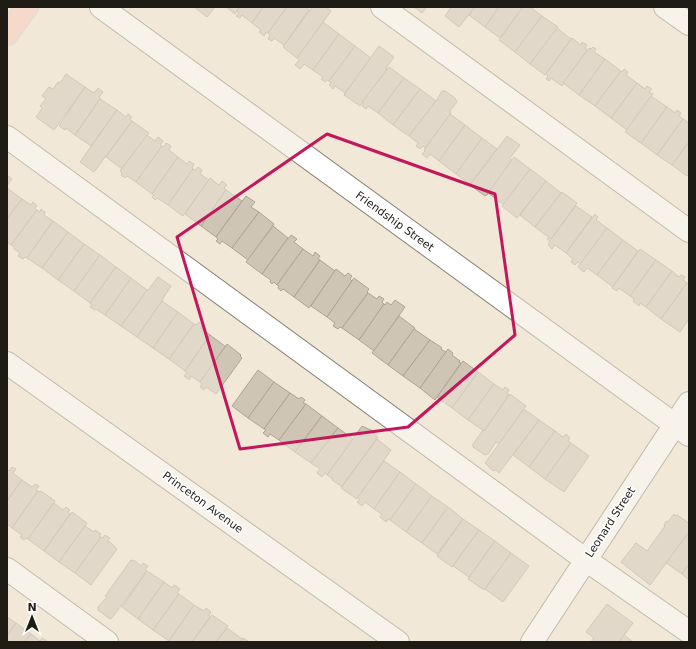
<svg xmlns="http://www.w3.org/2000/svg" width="696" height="649" viewBox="0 0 696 649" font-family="'DejaVu Sans',sans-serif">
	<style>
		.building { fill: #cec5b5; stroke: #ada495 }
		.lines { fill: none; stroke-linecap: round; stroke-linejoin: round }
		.minor-casing { stroke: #8a8274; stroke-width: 24 }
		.major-casing { stroke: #cecdcc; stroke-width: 24 }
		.minor { stroke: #fff; stroke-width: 22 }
		.major { stroke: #fbcaba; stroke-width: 22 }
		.marked { fill: none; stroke: #c2185b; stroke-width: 3; stroke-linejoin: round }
		.labels { text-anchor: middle; stroke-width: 3.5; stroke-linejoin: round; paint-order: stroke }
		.street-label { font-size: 11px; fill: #1f1c16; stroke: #fff }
	</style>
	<rect width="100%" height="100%" fill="#f1e8d8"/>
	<!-- building -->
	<g class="building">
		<path d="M194,7H215L207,17Z"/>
		<path d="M226,7H240L235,14Z"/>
		<path d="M240,7H263L252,23L242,15L240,18L236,16L239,13L237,11Z"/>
		<path d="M263,7H287L268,33L266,32L264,36L259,32L261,30L252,23Z"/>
		<path d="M287,7H305L309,10L284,45L274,38L272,41L268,39L270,35L268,33Z"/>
		<path d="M312,7H326L331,11L297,58L283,47Z"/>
		<path d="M414,7H427L422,13Z"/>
		<path d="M451,7H475L459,27L445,16Z"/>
		<path d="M475,7H499L485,27L469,15Z"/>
		<path d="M499,7H523L500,38L485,27Z"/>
		<path d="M523,7H530L542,16L515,52L499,40Z"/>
		<path d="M542,16L558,27L530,64L515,52Z"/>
		<path d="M323,22L339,34L313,70L304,64L300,69L295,65L299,60L297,58Z"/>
		<path d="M557,28L571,39L545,75L530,64Z"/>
		<path d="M339,34L355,46L329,81L327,80L325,82L321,79L323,77L313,70Z"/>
		<path d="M572,38L581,45L582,42L587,45L585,48L587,50L562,86L551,78L549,81L546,79L548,76L546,74Z"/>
		<path d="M355,46L371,58L345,93L335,86L333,89L329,85L331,83L329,81Z"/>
		<path d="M379,46L394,57L386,68L387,69L360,106L344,95Z"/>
		<path d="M593,47L596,49L594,52L605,59L579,95L563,83L589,48L591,49Z"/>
		<path d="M605,59L621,71L595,106L579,95Z"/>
		<path d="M389,67L404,78L378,113L368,106L366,109L362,106L364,103L362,102Z"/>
		<path d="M624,69L628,72L626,75L637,83L611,118L595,106L621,71L622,72Z"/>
		<path d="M66,74L85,87L54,130L36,117L41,110L42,108L40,106L46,99L42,96L49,87L53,89L58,82L60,83Z"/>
		<path d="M404,78L420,89L393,125L378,113Z"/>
		<path d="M637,83L645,89L647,86L652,89L649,92L653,94L627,130L611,118Z"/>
		<path d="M85,87L94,93L98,88L103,92L99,97L100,99L75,135L66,128L65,130L59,126Z"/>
		<path d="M420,89L436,101L409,136L393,125Z"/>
		<path d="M442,91H445L455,98L457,102L450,111L451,113L425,148L423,146L420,149L416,146L418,143L409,136L436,101Z"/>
		<path d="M651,96L667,107L641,143L625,132Z"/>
		<path d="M100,99L117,110L91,146L75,135Z"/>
		<path d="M667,107L675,113L677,110L681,113L679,116L683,119L657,155L641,143Z"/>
		<path d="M117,110L126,117L128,114L132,117L130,119L132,121L94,172L80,162Z"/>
		<path d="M450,114L465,125L439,161L430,154L427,158L422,154L425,151L424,150Z"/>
		<path d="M683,119L689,123V142L672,165L657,155Z"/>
		<path d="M132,121L149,133L122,169L106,157Z"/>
		<path d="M465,125L482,138L456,174L439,161Z"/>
		<path d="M147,135L155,141L158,137L163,141L160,145L162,146L136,182L127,176L125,178L121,175L122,173L120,171Z"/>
		<path d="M507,136L520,145L510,158L512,160L487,195L485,196L470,185Z"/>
		<path d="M482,138L497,149L470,184L456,174Z"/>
		<path d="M689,142V174L687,176L672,165Z"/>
		<path d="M166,143L171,146L169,150L178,157L152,194L136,182L162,146L164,147Z"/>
		<path d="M178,157L187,164L189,161L194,164L192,168L193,169L168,205L157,198L155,200L152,197L154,195L152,194Z"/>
		<path d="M514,157L530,169L504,205L488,193Z"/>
		<path d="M198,167L202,170L200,174L209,180L183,216L168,205L193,169L195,170Z"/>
		<path d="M530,169L546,181L517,218L502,206Z"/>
		<path d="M7,175L12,179L7,186Z"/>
		<path d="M210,178L219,185L222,181L227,185L224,188L226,190L201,226L185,214Z"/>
		<path d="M546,181L561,193L535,227L520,215Z"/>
		<path d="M7,188L22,199L7,219Z"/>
		<path d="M226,190L242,201L216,237L201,226Z"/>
		<path d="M562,192L577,203L551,239L535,227Z"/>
		<path d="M246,196L255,202L251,207L259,212L232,248L222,241L220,244L216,241L218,239L216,237Z"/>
		<path d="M22,199L31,205L33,202L37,206L35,208L37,210L11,245L7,242V219Z"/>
		<path d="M576,206L592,217L566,253L555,245L552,249L548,245L550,241L547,239L549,237L551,239Z"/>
		<path d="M41,209L45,212L44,215L53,221L27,258L25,257L23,259L18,256L20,253L14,249V247L11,245L37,210L40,212Z"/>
		<path d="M259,212L274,224L248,260L232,248Z"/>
		<path d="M595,214L598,217L596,220L607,228L581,264L578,262L575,265L571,262L573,259L566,253Z"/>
		<path d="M53,221L68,232L42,268L27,258Z"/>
		<path d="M273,226L288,238L262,274L246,262Z"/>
		<path d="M607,228L623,240L597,275L587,268L584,272L578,267Z"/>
		<path d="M68,232L84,244L58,280L42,268Z"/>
		<path d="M291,235L297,239L294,242L303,249L277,285L274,282L272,284L270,282L271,280L262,274L288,238H289Z"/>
		<path d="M623,240L638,251L613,287L597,275Z"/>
		<path d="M84,244L100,255L74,291L58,280Z"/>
		<path d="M303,249L313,256L315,252L320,256L318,259L320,260L294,297L283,289L281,291L278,288L279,286L277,285Z"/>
		<path d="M640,249L656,260L630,296L619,288L617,291L612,288Z"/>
		<path d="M100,255L116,267L90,303L74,291Z"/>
		<path d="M320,260L335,271L309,308L294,297Z"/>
		<path d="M656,260L672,271L646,307L640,303L639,306L633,301L634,299L630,296Z"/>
		<path d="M116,267L131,278L105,315L96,309L95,310L90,307L92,304L90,303Z"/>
		<path d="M336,269L345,276L348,273L352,276L350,279L352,281L327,317L311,306Z"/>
		<path d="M672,271L679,277L681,275L685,277L683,280L687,283L661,319L646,307Z"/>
		<path d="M158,277L171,286L162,300V301L137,337L121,326L147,290H148Z"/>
		<path d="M131,278L147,290L121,326L105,315Z"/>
		<path d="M354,278L369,289L367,292L368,293L342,328L340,327L338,329L333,326L335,323L327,317Z"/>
		<path d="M687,283L689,284V319L680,332L661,319Z"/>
		<path d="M368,293L377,299L379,296L384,299L382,302L384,304L359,340L342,328Z"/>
		<path d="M395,300L405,307L374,351L359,340L384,304L385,305L387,302L391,305Z"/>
		<path d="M162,301L178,312L153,348L137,337Z"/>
		<path d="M178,312L194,324L169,359L153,348Z"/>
		<path d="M399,316L415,328L388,365L372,353Z"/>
		<path d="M199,322L203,325L201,328L210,335L185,371L169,359L194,324L197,325Z"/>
		<path d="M414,329L430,340L403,376L388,365Z"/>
		<path d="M210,335L226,347L200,382L191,376L189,380L184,376L187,372L185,371Z"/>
		<path d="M430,340L441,347L442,350L446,352L420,388L403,376Z"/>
		<path d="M227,344L241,355L240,356L242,358L216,394L206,387L204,390L200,387L202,384L200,382Z"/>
		<path d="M448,349L453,353L452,355L460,361L459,362L461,363L435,400L420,388Z"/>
		<path d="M463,361L478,372L452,408L437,397Z"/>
		<path d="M258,370L274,382L248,418L232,406Z"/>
		<path d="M478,372L494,384L468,420L452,408Z"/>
		<path d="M274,382L290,393L264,429L248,418Z"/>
		<path d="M494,384L503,390L505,387L509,390L507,394L509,395L484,431L468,420Z"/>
		<path d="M290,393L299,399L301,397L305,400L303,403L306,404L279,440L270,434L268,437L263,433L266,430L264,429Z"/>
		<path d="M510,394L526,406L499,444L496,442L488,454L485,455L473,447V444L483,430L484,431Z"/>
		<path d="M306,404L322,416L295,452L279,440Z"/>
		<path d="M524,409L539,420L499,473L496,470L493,471L485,463Z"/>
		<path d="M322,416L338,428L311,463L295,452Z"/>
		<path d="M539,420L555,431L529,467L513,455Z"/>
		<path d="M362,426L373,431V433L378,437L342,486H341L332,480L333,479L327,475Z"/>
		<path d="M338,428L353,439L327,475L325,473L322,477L317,473L320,469L311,463Z"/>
		<path d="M555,431L563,437L566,434L570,438L568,441L571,443L545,479L529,467Z"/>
		<path d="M377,439L391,450L357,499L341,488Z"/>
		<path d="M571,443L589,456L564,492L545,479Z"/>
		<path d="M384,461L400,472L374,509L365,502L362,506L357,502L360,499L358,497Z"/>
		<path d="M12,467L16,469L13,473L22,480L7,501V469L9,471Z"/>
		<path d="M400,472L416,484L390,520L388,519L386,522L380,517L382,514L374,509Z"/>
		<path d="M22,480L32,487L35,484L39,486L36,490L38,491L12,528L7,524V501Z"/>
		<path d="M416,484L432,496L406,532L390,520Z"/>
		<path d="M38,491L39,492L41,491L55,501L28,539L26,538L24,540L20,537L22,535L12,528Z"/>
		<path d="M432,496L448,507L422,543L406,532Z"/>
		<path d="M54,503L63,510L66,507L70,510L68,512L70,514L44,551L28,539Z"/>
		<path d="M448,507L463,519L437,554L422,543Z"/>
		<path d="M72,512L87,523L59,562L44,551Z"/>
		<path d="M674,514L676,516L677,515L689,523V532L650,585L621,562L636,543L647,551L665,526L664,525L666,521L668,522Z"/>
		<path d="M463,519L479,530L452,567L437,556Z"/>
		<path d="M85,526L94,532L95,530L101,534L99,536L101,537L75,573L59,562Z"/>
		<path d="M479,530L495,541L469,577L453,566Z"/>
		<path d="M689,532V564L682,574L666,563Z"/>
		<path d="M105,535L110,538L107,542H110L117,549L91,585L75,573L101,537L103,538Z"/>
		<path d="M495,541L511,553L484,590L468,579Z"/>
		<path d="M511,553L529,566L503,602L485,589Z"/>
		<path d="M131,560L135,561L141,566L143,563L148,566L145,570L147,571L112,618L110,619L98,610V607L107,597L105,596Z"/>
		<path d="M689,564V580L682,574Z"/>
		<path d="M147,571L164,582L138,619L122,607Z"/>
		<path d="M164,582L172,588L174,585L180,589L177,593L179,594L153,630L138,619Z"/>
		<path d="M179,594L194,605L169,641L153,630Z"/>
		<path d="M607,604L633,623L619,642H591L594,638L586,632Z"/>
		<path d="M194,605L204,611L206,608L211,612L209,615L210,617L192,642H171L169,641Z"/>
		<path d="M212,615L228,626L216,642H192Z"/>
		<path d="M7,617L16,623L7,636Z"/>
		<path d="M16,623L31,634L25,642H7V636Z"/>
		<path d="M227,628L242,639L240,642H216Z"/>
		<path d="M31,634L40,641L42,638L47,641L46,642H25Z"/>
		<path d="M624,635L633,642H619Z"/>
		<path d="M243,638L249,642H240Z"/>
	</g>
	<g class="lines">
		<!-- minor casing -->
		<g class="minor-casing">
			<g id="minor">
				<path d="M101,7L689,435"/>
				<path d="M382,7L689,231"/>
				<path d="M665,7L689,24"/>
				<path d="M7,137L586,560L689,632"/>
				<path d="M7,363L398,642"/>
				<path d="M7,569L107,642"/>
				<path d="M532,642L689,403"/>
			</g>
		</g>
		<!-- major casing -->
		<g class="major-casing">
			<path id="major" d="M7,34L27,7"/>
		</g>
		<!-- minor -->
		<use href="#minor" class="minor"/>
		<!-- major -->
		<use href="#major" class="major"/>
	</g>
	<!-- marked area -->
	<path d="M0 0H696V649H0ZM327,134L495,194L515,335L408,427L240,449L177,237Z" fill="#f1e8d8" fill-opacity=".55" fill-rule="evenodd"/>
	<path class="marked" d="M327,134L495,194L515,335L408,427L240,449L177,237Z"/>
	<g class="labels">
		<!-- street labels -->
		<g class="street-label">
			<text transform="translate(395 221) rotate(36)" y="4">Friendship Street</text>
			<text transform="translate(203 502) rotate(36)" y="4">Princeton Avenue</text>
			<text transform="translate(610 522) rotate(-57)" y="4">Leonard Street</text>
		</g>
	</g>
	<!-- border -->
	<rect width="696" height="649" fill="none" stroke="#1f1c16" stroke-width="16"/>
	<!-- north arrow -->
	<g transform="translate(32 617)" stroke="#ffffff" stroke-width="3" paint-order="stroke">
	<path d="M0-3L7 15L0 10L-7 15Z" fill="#1f1c16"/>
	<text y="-6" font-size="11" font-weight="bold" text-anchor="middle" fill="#1f1c16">N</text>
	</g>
</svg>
